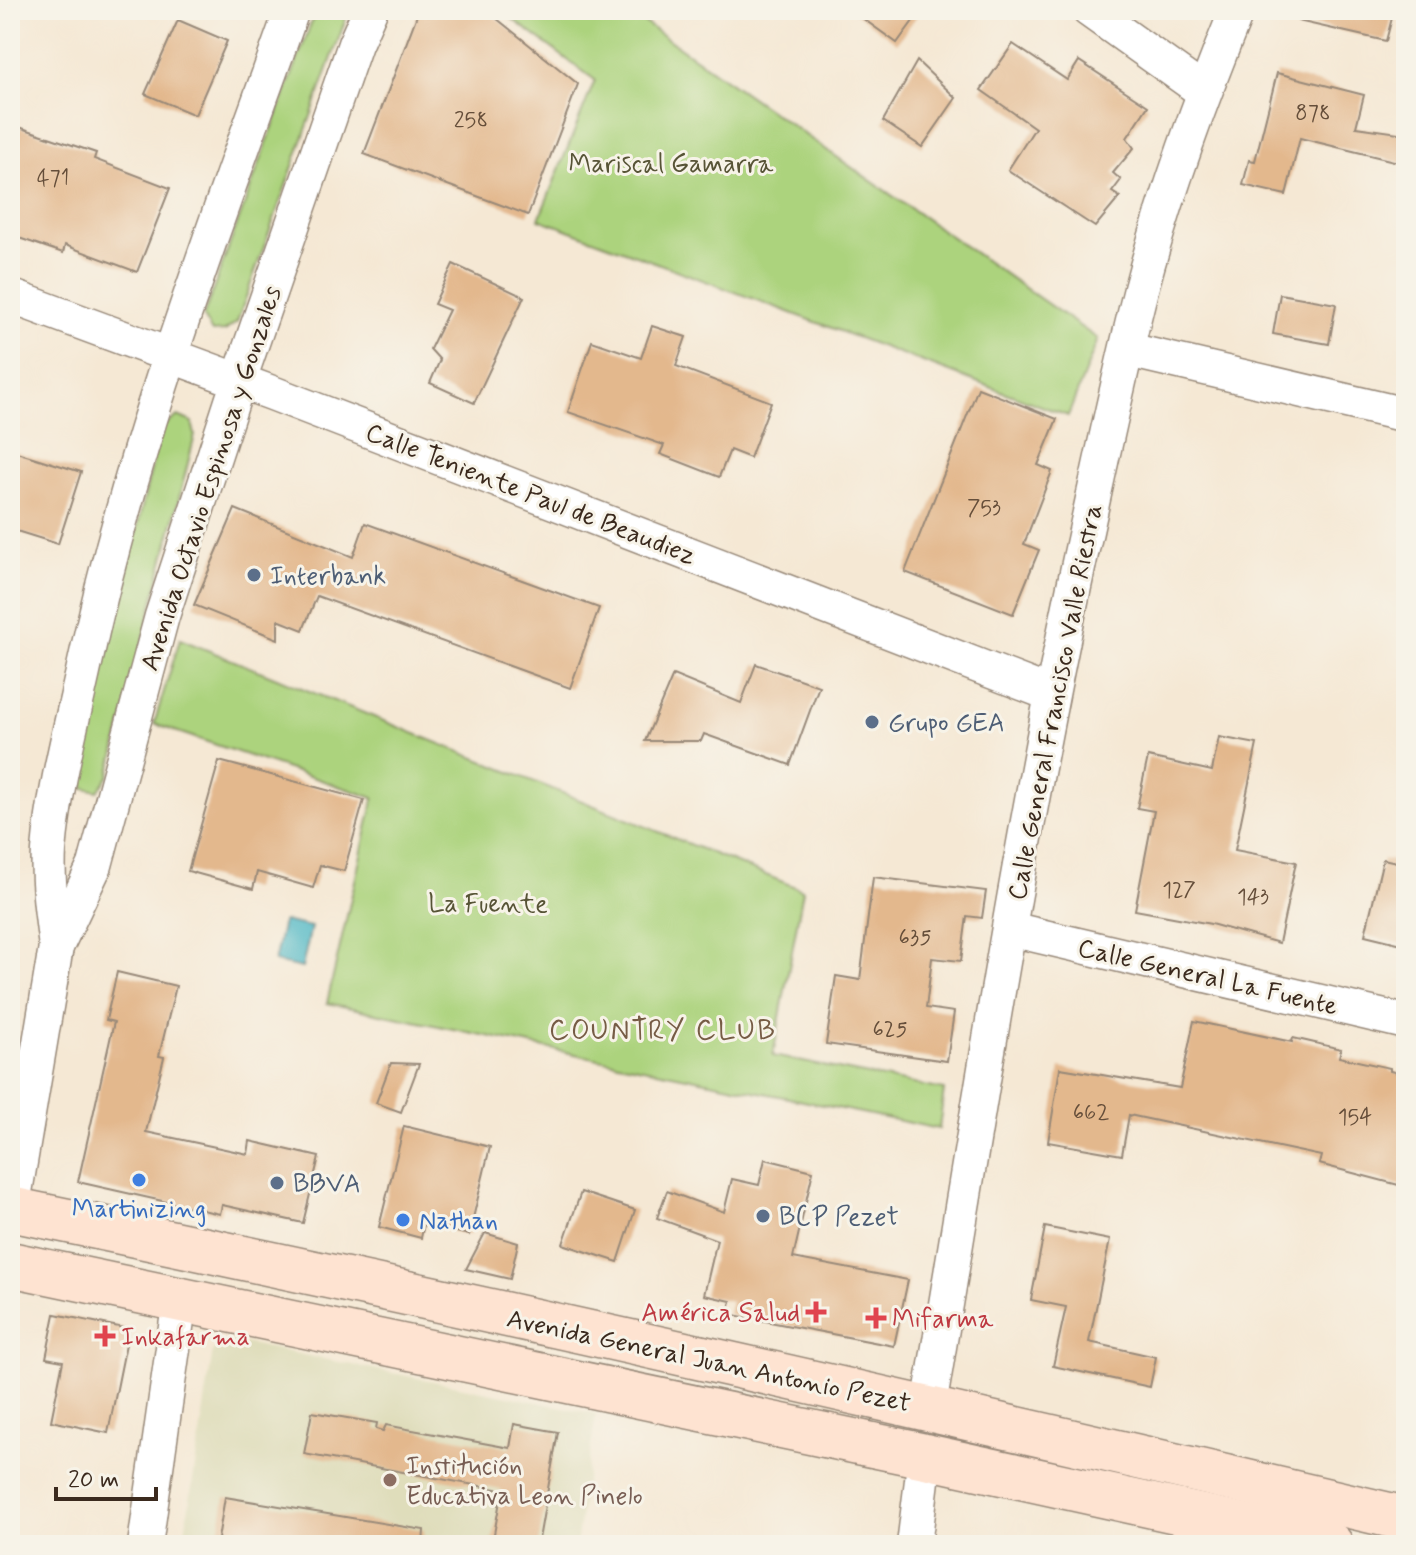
<svg xmlns="http://www.w3.org/2000/svg" width="1416" height="1555" viewBox="0 0 1416 1555" font-family="Mynerve,sans-serif">
	<style>
		.built { fill: #dfddbb }
		.green { fill: #acd37d; stroke: #747e4e; stroke-width: 2 }
		.water { fill: #49b6c4; stroke: #427071; stroke-width: 2 }
		.building { fill: #e3b88d }
		.lines { fill: none; stroke-linecap: round; stroke-linejoin: round }
		.street-casing { stroke: #988979; stroke-width: 37 }
		.secondary-casing { stroke: #988979; stroke-width: 47 }
		.street { stroke: #fff; stroke-width: 34 }
		.secondary { stroke: #fee3d1; stroke-width: 44 }
		.service-dot { fill: #5c6f8a; stroke: #f7f3e8; stroke-width: 3 }
		.shop-dot { fill: #3f7fe0; stroke: #f7f3e8; stroke-width: 3 }
		.health-dot { fill: #e0444e; stroke: #f7f3e8; stroke-width: 3 }
		.education-dot { fill: #8d6e63; stroke: #f7f3e8; stroke-width: 3 }
		.labels { text-anchor: middle; stroke-width: 6; stroke-linejoin: round; paint-order: stroke }
		.number-label { font-size: 22px; fill: #654e3a }
		.park-label { font-size: 26px; fill: #575436; stroke: #f7f3e8 }
		.street-label { font-size: 26px; fill: #3b2a1e; stroke: #f7f3e8 }
		.service-label { font-size: 26px; fill: #4e5e75; stroke: #f7f3e8; text-anchor: start }
		.shop-label { font-size: 26px; fill: #366cbe; stroke: #f7f3e8 }
		.health-label { font-size: 26px; fill: #be3a42; stroke: #f7f3e8; text-anchor: start }
		.education-label { font-size: 26px; fill: #785e54; stroke: #f7f3e8; text-anchor: start }
		.neighbourhood-label { font-size: 28px; letter-spacing: 2px; fill: #765c45; stroke: #f7f3e8 }
	</style>
	<rect width="100%" height="100%" fill="#f7f3e8"/>
	<filter id="ink" filterUnits="userSpaceOnUse"><feTurbulence type="fractalNoise" baseFrequency=".0125" numOctaves="2"/><feDisplacementMap in="SourceGraphic" scale="16" xChannelSelector="R" yChannelSelector="G"/><feConvolveMatrix kernelMatrix="1 2 1 2 8 2 1 2 1" color-interpolation-filters="sRGB"/></filter>
	<filter id="wash" filterUnits="userSpaceOnUse"><feTurbulence type="fractalNoise" baseFrequency=".006" numOctaves="4" result="noise"/><feDisplacementMap in="SourceGraphic" scale="32" xChannelSelector="R" yChannelSelector="G"/><feGaussianBlur stdDeviation="1.8" result="paint"/><feColorMatrix in="noise" values="0 0 0 0 0 0 0 0 0 0 0 0 0 0 0 0 0 1.4 0 .05"/><feComposite in="paint" operator="in"/></filter>
	<g filter="url(#wash)">
		<rect width="100%" height="100%" fill="#f5e8d4"/>
		<!-- built -->
		<path class="built" d="M234,1341L596,1414L576,1545H183L213,1351Z"/>
		<!-- green -->
		<g class="green">
			<path d="M316,10H349L237,322L225,331L212,332L203,317Z"/>
			<path d="M500,10H626L1098,339L1068,416L539,219L595,80Z"/>
			<path d="M178,416L192,422L195,435L109,776L98,791L84,788L79,771L161,428Z"/>
			<path d="M180,639L803,890L773,1056L944,1090L939,1129L327,1003L374,798L154,724Z"/>
		</g>
		<!-- water -->
		<path class="water" d="M283,921L311,927L302,968L274,962Z"/>
		<g id="blocks">
			<!-- building -->
			<g class="building">
				<path d="M419,10H486L578,84L528,215L364,154Z"/>
				<path d="M851,10H921L897,43Z"/>
				<path d="M1300,10H1394L1386,41L1298,21Z"/>
				<path d="M178,20L227,41L195,115L145,94Z"/>
				<path d="M1013,44L1067,80L1079,61L1148,106L1127,138L1134,148L1113,173L1121,180L1112,192L1120,197L1095,227L1008,170L1035,128L981,90Z"/>
				<path d="M917,61L956,98L922,147L883,121Z"/>
				<path d="M1277,73L1364,95L1356,127L1406,134V164L1300,138L1286,195L1243,185L1249,160L1255,161Z"/>
				<path d="M10,124L96,153L94,159L170,188L137,272L65,245L63,253L10,235Z"/>
				<path d="M453,264L524,297L474,403L430,383L440,360L430,349L449,310L434,304Z"/>
				<path d="M1280,294L1336,304L1329,344L1273,334Z"/>
				<path d="M652,326L686,337L676,366L771,402L750,458L730,450L719,477L660,454L664,445L568,412L592,341L641,358Z"/>
				<path d="M978,388L1057,419L1038,465L1052,471L1024,544L1039,550L1013,614L905,572Z"/>
				<path d="M10,450L81,472L58,544L10,529Z"/>
				<path d="M235,509L353,557L365,523L599,608L570,688L317,596L303,630L278,620V639L194,605Z"/>
				<path d="M756,664L819,686L790,765L704,734L701,741H645L673,675L741,703Z"/>
				<path d="M1219,737L1257,744L1235,850L1296,862L1279,943L1211,924L1135,910L1154,811L1137,808L1148,757L1212,771Z"/>
				<path d="M219,761L364,800L344,871L320,865L313,888L257,872L253,889L188,871Z"/>
				<path d="M1383,859L1406,864V945L1365,935Z"/>
				<path d="M873,877L986,891L982,918L967,916L961,961L932,958L926,1008L954,1012L947,1061L826,1044L836,976L860,980Z"/>
				<path d="M117,972L176,986L159,1056L164,1057L146,1132L248,1154L250,1141L319,1157L303,1223L222,1205L220,1214L78,1182L114,1022L106,1020Z"/>
				<path d="M1194,1021L1292,1042L1293,1038L1341,1049L1339,1057L1390,1068V1071L1406,1075V1187L1319,1164L1321,1156L1129,1115L1122,1155L1048,1142L1060,1068L1180,1088Z"/>
				<path d="M391,1063L419,1064L401,1112L376,1103Z"/>
				<path d="M404,1126L490,1147L469,1235L424,1224L421,1238L379,1227Z"/>
				<path d="M765,1159L813,1171L793,1258L908,1280L894,1346L728,1314L731,1301L704,1295L717,1240L657,1218L667,1191L724,1212L732,1179L759,1185Z"/>
				<path d="M581,1192L635,1210L618,1262L563,1244Z"/>
				<path d="M1045,1227L1110,1240L1089,1342L1156,1357L1150,1387L1053,1366L1066,1307L1031,1300Z"/>
				<path d="M485,1233L518,1243L510,1279L466,1269Z"/>
				<path d="M55,1314L129,1329L108,1433L51,1421L63,1361L46,1358Z"/>
				<path d="M312,1412L377,1423L376,1429L383,1431L386,1425L510,1448L514,1424L558,1432L538,1545H492L502,1490L304,1454Z"/>
				<path d="M225,1497L424,1530L423,1545H217Z"/>
			</g>
		</g>
	</g>
	<g filter="url(#ink)">
		<use href="#blocks" fill-opacity="0" stroke="#988979" stroke-width="2"/>
		<g class="lines">
			<!-- street casing -->
			<g class="street-casing">
				<g id="street">
					<path d="M1089,10L1204,92"/>
					<path d="M10,296L272,393L1051,694"/>
					<path d="M1128,350L1406,415"/>
					<path d="M1010,929L1406,1022"/>
					<path d="M56,947C52,915 47,883 49,851C54,791 70,731 83,672C131,444 214,229 292,10"/>
					<path d="M12,1210L56,947L95,865L162,616L238,383L355,44L370,10"/>
					<path d="M929,1407C976,1126 1019,843 1079,563C1099,472 1118,380 1141,289C1166,194 1200,101 1237,10"/>
					<path d="M145,1545L180,1299"/>
					<path d="M914,1545L925,1456"/>
				</g>
			</g>
			<!-- secondary casing -->
			<g class="secondary-casing">
				<g id="secondary">
					<path d="M10,1209C477,1305 942,1411 1406,1519"/>
					<path d="M10,1264L925,1456L1331,1545"/>
				</g>
			</g>
			<!-- street -->
			<use href="#street" class="street"/>
			<!-- secondary -->
			<use href="#secondary" class="secondary"/>
		</g>
	</g>
	<!-- markers -->
	<g class="service-dot">
		<circle cx="254" cy="575" r="8"/>
		<circle cx="872" cy="722" r="8"/>
		<circle cx="277" cy="1183" r="8"/>
		<circle cx="763" cy="1216" r="8"/>
	</g>
	<g class="shop-dot">
		<circle cx="139" cy="1180" r="8"/>
		<circle cx="403" cy="1220" r="8"/>
	</g>
	<g class="health-dot">
		<path d="M812 1300h8v8h8v8h-8v8h-8v-8h-8v-8h8z"/>
		<path d="M872 1306h8v8h8v8h-8v8h-8v-8h-8v-8h8z"/>
		<path d="M101 1324h8v8h8v8h-8v8h-8v-8h-8v-8h8z"/>
	</g>
	<circle class="education-dot" cx="390" cy="1480" r="8"/>
	<g class="labels">
		<!-- number labels -->
		<g class="number-label">
			<text x="1313" y="120">878</text>
			<text x="471" y="127">258</text>
			<text x="53" y="185">471</text>
			<text x="984" y="515">753</text>
			<text x="1179" y="897">127</text>
			<text x="1253" y="904">143</text>
			<text x="915" y="944">635</text>
			<text x="890" y="1036">625</text>
			<text x="1091" y="1119">662</text>
			<text x="1355" y="1124">154</text>
		</g>
		<!-- park labels -->
		<g class="park-label">
			<text x="671" y="172">Mariscal Gamarra</text>
			<text x="488" y="912">La Fuente</text>
		</g>
		<!-- street labels -->
		<g class="street-label">
			<text transform="translate(210 478) rotate(-72)" y="9">Avenida Octavio Espinosa y Gonzales</text>
			<text transform="translate(531 493) rotate(21)" y="9">Calle Teniente Paul de Beaudiez</text>
			<text transform="translate(1054 702) rotate(-79)" y="9">Calle General Francisco Valle Riestra</text>
			<text transform="translate(1208 976) rotate(13)" y="9">Calle General La Fuente</text>
			<text transform="translate(709 1360) rotate(12)" y="9">Avenida General Juan Antonio Pezet</text>
		</g>
		<!-- service labels -->
		<g class="service-label">
			<text x="270" y="584">Interbank</text>
			<text x="888" y="731">Grupo GEA</text>
			<text x="293" y="1192">BBVA</text>
			<text x="779" y="1225">BCP Pezet</text>
		</g>
		<!-- shop labels -->
		<g class="shop-label">
			<text x="139" y="1217">Martinizing</text>
			<text x="419" y="1229" text-anchor="start">Nathan</text>
		</g>
		<!-- health labels -->
		<g class="health-label">
			<text x="800" y="1321" text-anchor="end">América Salud</text>
			<text x="892" y="1327">Mifarma</text>
			<text x="121" y="1345">Inkafarma</text>
		</g>
		<!-- education labels -->
		<g class="education-label">
			<text x="406" y="1474">Institución<tspan x="406" dy="30">Educativa Leon Pinelo</tspan></text>
		</g>
		<!-- neighbourhood labels -->
		<g class="neighbourhood-label">
			<text x="663" y="1039">COUNTRY CLUB</text>
		</g>
	</g>
	<!-- margin -->
	<rect width="1416" height="1555" fill="none" stroke="#f7f3e8" stroke-width="40"/>
	<!-- scale -->
	<path d="M56 1487v12h100v-12" fill="none" stroke="#3b2a1e" stroke-width="4"/>
	<text x="68" y="1487" font-size="24" fill="#3b2a1e" stroke="#f7f3e8" stroke-width="6" paint-order="stroke">20 m</text>
</svg>
